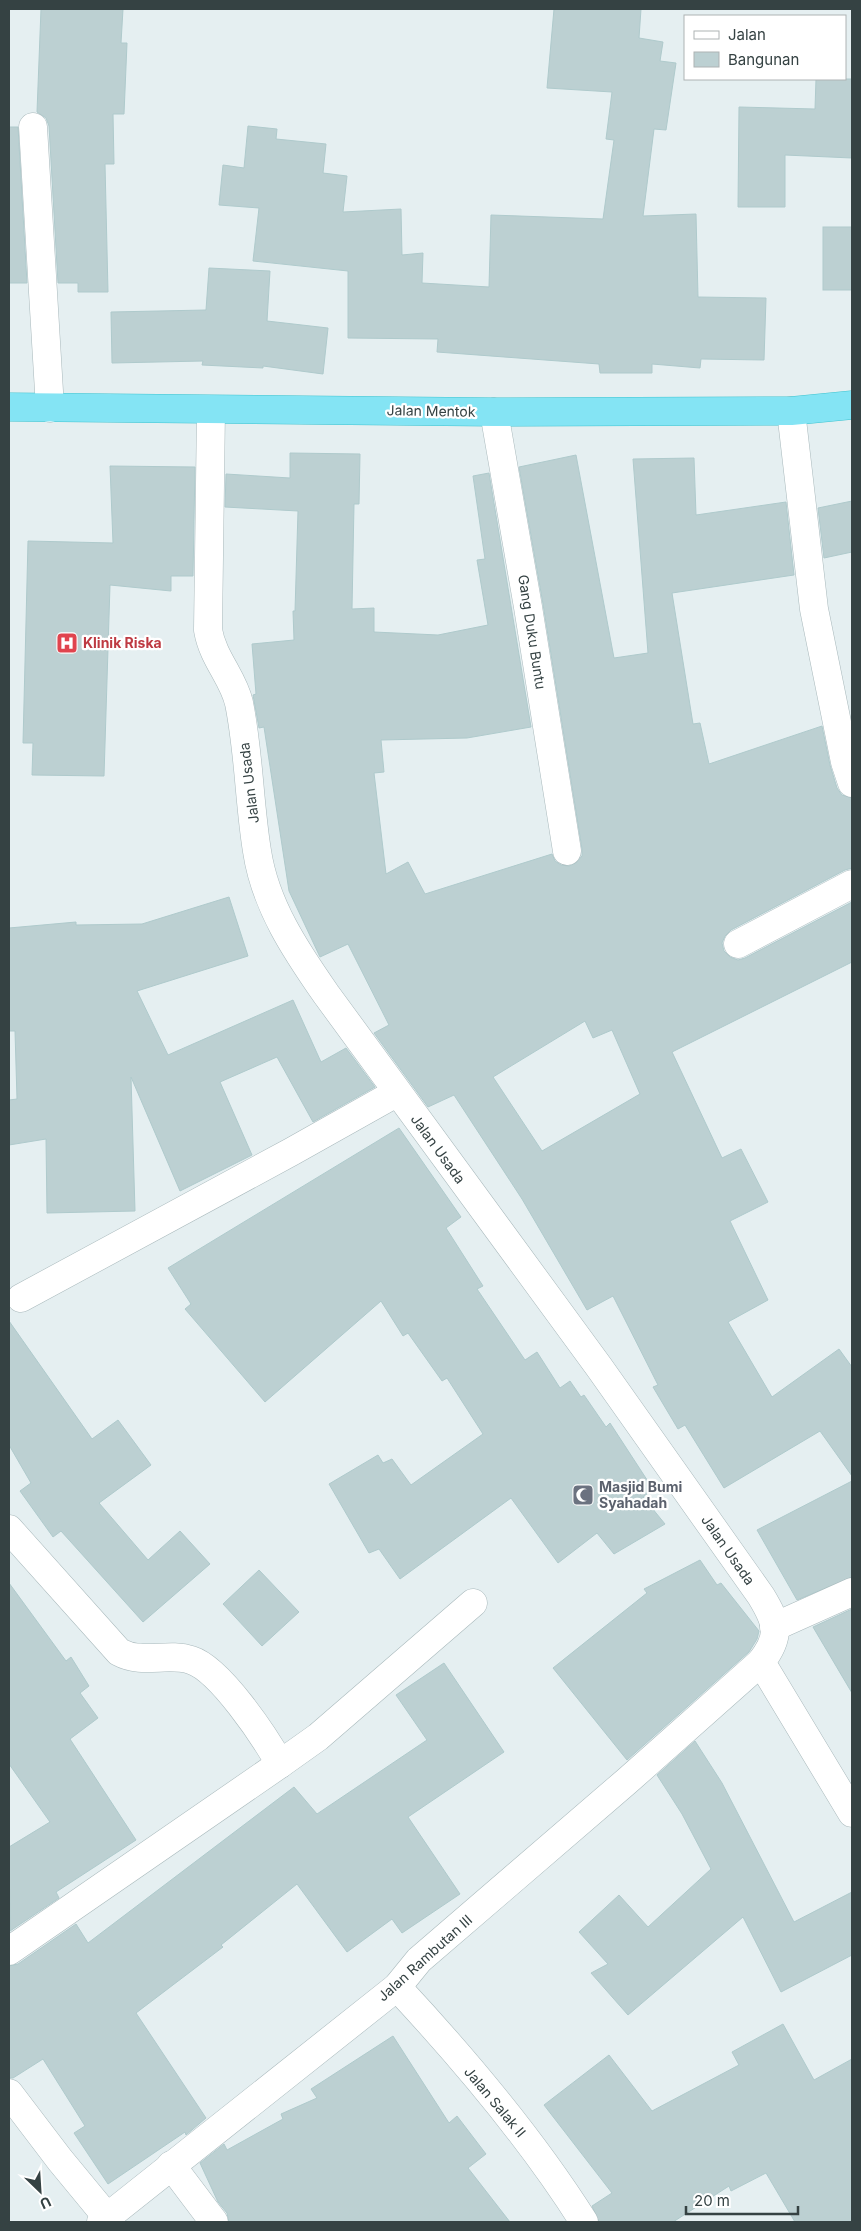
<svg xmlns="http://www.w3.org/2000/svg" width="861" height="2231" viewBox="0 0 861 2231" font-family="Inter,sans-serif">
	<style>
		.building { fill: #bcd0d2; stroke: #afcacc; fill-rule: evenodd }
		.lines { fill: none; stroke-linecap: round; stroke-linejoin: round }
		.minor-casing { stroke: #a9b9bc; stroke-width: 29 }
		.trunk-casing { stroke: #40c4d0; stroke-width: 29 }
		.minor { stroke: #fff; stroke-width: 28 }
		.trunk { stroke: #84e4f4; stroke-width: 28 }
		.labels { text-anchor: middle; stroke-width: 4.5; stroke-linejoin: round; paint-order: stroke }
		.street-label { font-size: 14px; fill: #354243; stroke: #fff }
		.health-label { font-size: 14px; font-weight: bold; fill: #be3a42; stroke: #fff; text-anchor: start }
		.worship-label { font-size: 14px; font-weight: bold; fill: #5b616d; stroke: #fff; text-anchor: start }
	</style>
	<rect width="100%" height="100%" fill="#e5eff1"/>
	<!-- building -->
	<g class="building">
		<path d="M41,9H123L121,43H127L124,114H113L114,164H105L108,292H78V283H58L49,126L46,118L37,112Z"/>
		<path d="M554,9H641L639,38L663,42L660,61L676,63L666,130L654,129L643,216L696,214L698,297L766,298L764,360L701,359L700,368L652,364V373H600L599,364L437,352L438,339L348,338V271L253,261L259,208L219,205L223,165L244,168L248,126L277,129L276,139L326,144L323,173L347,176L343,212L401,209L402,255L423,253L422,283L489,287L491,215L603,219L614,140L606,139L612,92L547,88Z"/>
		<path d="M816,79H852V158L785,155V207H738L739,107L815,109Z"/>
		<path d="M9,127H18L27,283H9Z"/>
		<rect x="823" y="227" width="29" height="63"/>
		<path d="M209,268L270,271L267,321L328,328L323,374L263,366V368L202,365L203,361L112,363L111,312L206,310Z"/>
		<path d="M290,453L360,454L359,504H354L352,609L374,608V632L438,635L488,625L477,560L485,559L473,476L489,473L531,727L467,738L381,740L384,772L374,773L386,874L408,862L425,894L552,854L555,861L561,865L569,866L576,863L582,856V849L543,604L519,467L576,455L614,658L648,653L633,459L694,458L696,515L786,502L794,575L672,593L693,724L700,723L709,764L822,726L830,765L837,788L842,795L852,798V868L845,870L731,930L725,936L722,943L724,951L730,957L738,960L745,958L852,902V962L672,1052L722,1158L741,1149L768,1202L730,1221L768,1300L728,1322L772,1397L839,1349L852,1367V1476L820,1431L724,1488L685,1425L678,1429L653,1387L658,1385L613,1296L587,1310L522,1199L454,1095L428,1107L374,1033L389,1025L348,944L320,957L289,891L264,727L259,728L253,695L256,694L252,644L294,640L293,611H295L298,511L225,507L226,474L290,478ZM585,1021L593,1038L612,1030L640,1094L542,1151L493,1077Z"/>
		<path d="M110,466L195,467L193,576H171V591L110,585L104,776L32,775L33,743H23L28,541L113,543Z"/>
		<path d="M852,501V552L824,558L818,508Z"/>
		<path d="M229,897L248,956L137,991L168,1055L293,1000L321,1062L346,1048L375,1087L313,1122L277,1057L220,1082L252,1155L180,1191L131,1077L135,1211L47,1213L46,1139L9,1145V1100L17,1099L15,1031H9V928L76,922V925L142,924Z"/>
		<path d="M399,1128L461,1217L446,1228L483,1286L477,1289L525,1360L537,1352L560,1388L570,1381L581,1397L584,1395L606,1427L610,1423L653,1489L643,1497L665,1524L614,1554L597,1533L558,1563L511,1498L400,1579L379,1549L369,1553L329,1484L378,1455L383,1463L392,1459L411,1485L483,1434L447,1378L442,1381L408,1333L403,1336L381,1301L265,1402L185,1309L191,1304L168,1268Z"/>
		<path d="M9,1321L92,1439L118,1420L151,1465L99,1503L148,1560L180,1531L210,1564L143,1622L61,1531L53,1537L20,1491L31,1483L9,1445Z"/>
		<path d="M852,1481V1577L797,1600L757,1530Z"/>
		<path d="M700,1560L717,1585L721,1583L759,1631L757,1639L749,1652L627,1760L553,1668L647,1593L644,1589Z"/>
		<path d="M259,1570L299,1612L262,1646L223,1604Z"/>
		<path d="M9,1583L66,1661L71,1657L89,1686L80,1693L98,1718L70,1739L136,1840L56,1892L59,1898L10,1931L9,1847L50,1822L9,1764Z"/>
		<path d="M852,1609V1693L813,1627Z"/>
		<path d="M444,1663L504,1752L408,1817L460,1894L402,1933L392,1919L347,1952L297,1884L221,1945L223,1947L136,2013L206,2118L186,2135L185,2132L108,2184L74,2133L85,2126L43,2059L13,2078H9V1966L18,1964L76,1924L88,1943L294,1787L317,1814L427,1740L396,1695Z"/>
		<path d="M695,1741L722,1783L794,1922L852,1892V1955L781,1992L743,1917L628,2015L591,1973L608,1964L579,1932L619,1895L648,1927L711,1869L682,1814L657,1775Z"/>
		<path d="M783,2024L814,2080L852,2059V2222H795L766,2173L731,2191L729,2186L673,2222H599L592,2206L612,2193L544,2105L609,2055L652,2111L739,2065L732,2052Z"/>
		<path d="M393,2036L449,2123L457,2116L486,2154L468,2168L510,2222H229L227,2213L218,2202L200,2163L224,2144L227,2150L283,2119L281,2114L317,2098L311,2089Z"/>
	</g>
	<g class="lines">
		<!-- minor casing -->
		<g class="minor-casing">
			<g id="minor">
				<path d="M33,127L50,408"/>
				<path d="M211,410L208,630C213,659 233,677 239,703C249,752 249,802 257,851C265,905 296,951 326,994L599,1367L761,1596C778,1624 781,1636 761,1662L852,1813"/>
				<path d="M791,411L814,609L845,762L852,783"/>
				<path d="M494,412L528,607L567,851"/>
				<path d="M738,944L852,884"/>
				<path d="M21,1298L291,1152L396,1093"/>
				<path d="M9,1529L119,1652C143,1665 167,1652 191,1660C220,1669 265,1737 280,1764L318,1737L473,1603"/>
				<path d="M774,1627L852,1592"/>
				<path d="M9,1951L280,1764"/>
				<path d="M397,1987C465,2060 531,2138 584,2222"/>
				<path d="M9,2093L60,2160L107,2217"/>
				<path d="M171,2165L214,2222"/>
				<path d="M101,2222L397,1987L419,1960L627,1781L761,1662"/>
			</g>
		</g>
		<!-- trunk casing -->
		<g class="trunk-casing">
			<path id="trunk" d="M9,407L494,412L791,411L852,405"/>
		</g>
		<!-- minor -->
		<use href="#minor" class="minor"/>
		<!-- trunk -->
		<use href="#trunk" class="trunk"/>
	</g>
	<!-- icons -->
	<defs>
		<g id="hospital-square" transform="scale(1.125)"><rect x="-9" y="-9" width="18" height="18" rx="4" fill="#e0444e" stroke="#fff"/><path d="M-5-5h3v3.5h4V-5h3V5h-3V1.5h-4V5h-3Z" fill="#fff"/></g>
		<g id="mosque-square" transform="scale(1.125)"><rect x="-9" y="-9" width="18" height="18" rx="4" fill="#6b7280" stroke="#fff"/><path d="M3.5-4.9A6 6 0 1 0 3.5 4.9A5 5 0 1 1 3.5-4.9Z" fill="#fff"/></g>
	</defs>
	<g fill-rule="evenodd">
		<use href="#hospital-square" x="67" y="643"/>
		<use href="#mosque-square" x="583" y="1495"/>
	</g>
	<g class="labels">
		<!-- street labels -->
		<g class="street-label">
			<text transform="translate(431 411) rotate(1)" y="5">Jalan Mentok</text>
			<text transform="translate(532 632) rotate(81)" y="5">Gang Duku Buntu</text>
			<text transform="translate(249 783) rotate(-97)" y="5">Jalan Usada</text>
			<text transform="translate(438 1149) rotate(54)" y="5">Jalan Usada</text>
			<text transform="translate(728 1550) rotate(55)" y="5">Jalan Usada</text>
			<text transform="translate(425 1958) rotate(-42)" y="5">Jalan Rambutan III</text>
			<text transform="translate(495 2102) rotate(50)" y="5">Jalan Salak II</text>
		</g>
		<!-- health labels -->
		<g class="health-label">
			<text x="83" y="648">Klinik Riska</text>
		</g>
		<!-- worship labels -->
		<g class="worship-label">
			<text x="599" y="1492">Masjid Bumi<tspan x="599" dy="16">Syahadah</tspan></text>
		</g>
	</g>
	<!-- border -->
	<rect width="861" height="2231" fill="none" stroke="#354243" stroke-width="20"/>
	<!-- legend -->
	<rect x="684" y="15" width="162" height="65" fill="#ffffff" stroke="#aeb3b4"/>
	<rect x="694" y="31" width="25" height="8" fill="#ffffff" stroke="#aeb3b4"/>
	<text x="728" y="40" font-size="15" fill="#354243">Jalan</text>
	<rect x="694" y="52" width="25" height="15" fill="#bcd0d2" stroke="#aeb3b4"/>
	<text x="728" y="65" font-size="15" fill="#354243">Bangunan</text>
	<!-- north arrow -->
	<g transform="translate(40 2191) rotate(155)" stroke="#ffffff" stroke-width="4" paint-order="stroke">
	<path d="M0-4L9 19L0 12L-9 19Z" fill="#354243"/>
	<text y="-8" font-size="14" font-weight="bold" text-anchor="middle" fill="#354243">U</text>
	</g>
	<!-- scale -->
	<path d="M686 2206v8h112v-8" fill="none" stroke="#354243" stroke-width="2.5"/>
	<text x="694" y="2206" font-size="15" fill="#354243" stroke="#ffffff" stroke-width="4" paint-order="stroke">20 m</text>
</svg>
